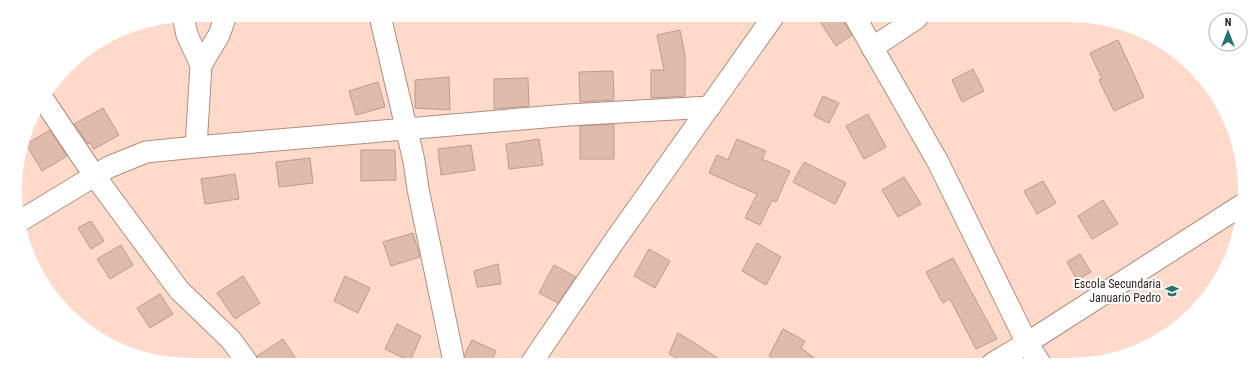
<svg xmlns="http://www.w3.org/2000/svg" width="1260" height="380" viewBox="0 0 1260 380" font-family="'Roboto Condensed',sans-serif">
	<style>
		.building { fill: #dfbbab; stroke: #bd9a8a }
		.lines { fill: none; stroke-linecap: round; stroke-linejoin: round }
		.minor-casing { stroke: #af8d7d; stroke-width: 23 }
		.minor { stroke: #fff; stroke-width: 21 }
		.labels { text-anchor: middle; stroke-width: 4; stroke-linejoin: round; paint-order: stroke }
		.poi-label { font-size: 12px; fill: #352721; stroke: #fff; text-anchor: end }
	</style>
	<rect width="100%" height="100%" fill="#ffd9c9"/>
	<!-- building -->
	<g class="building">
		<path d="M817,17H843L845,23L852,35L836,46Z"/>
		<path d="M680,30L685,55V96L651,98V70H664L657,35Z"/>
		<path d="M1118,40L1144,97L1114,111L1099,80L1102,79L1090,53Z"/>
		<path d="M973,69L984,91L962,102L952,80Z"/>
		<path d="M613,71L614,100L580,102L579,72Z"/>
		<path d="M449,77L450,110L415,108V80Z"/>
		<path d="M528,78L529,106L494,109V79Z"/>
		<path d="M378,82L385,107L356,115L349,91Z"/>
		<path d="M823,96L839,103L829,123L814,116Z"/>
		<path d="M103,108L119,135L94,149L90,143L88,144L74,124Z"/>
		<path d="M868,114L886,147L864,159L846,126Z"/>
		<path d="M614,124V159H580V126Z"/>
		<path d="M50,130L67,156L42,171L26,144Z"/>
		<path d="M539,139L543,165L509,169L506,144Z"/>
		<path d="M737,139L766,151L762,159L790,171L776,202L772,200L760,225L745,218L757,194L709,173L717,155L728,160Z"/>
		<path d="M471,145L475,170L441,175L438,149Z"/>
		<path d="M361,150H395L396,180L361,181Z"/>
		<path d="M310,158L313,183L279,187L276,162Z"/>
		<path d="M804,162L846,183L835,204L793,182Z"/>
		<path d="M235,174L239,199L205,204L201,179Z"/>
		<path d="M904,177L921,204L898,217L882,190Z"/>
		<path d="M1043,181L1056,203L1037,214L1024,191Z"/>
		<path d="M1103,200L1118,224L1092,239L1078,216Z"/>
		<path d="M91,221L104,241L91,249L78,228Z"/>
		<path d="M413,233L420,257L391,266L383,242Z"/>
		<path d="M757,243L781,257L766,285L742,271Z"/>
		<path d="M121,245L133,265L110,279L97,259Z"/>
		<path d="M649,249L670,261L655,288L634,276Z"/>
		<path d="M1080,254L1091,272L1077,280L1067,262Z"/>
		<path d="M953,258L997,339L976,349L950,299L943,303L926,272Z"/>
		<path d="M498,264L501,284L477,287L474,271Z"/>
		<path d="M554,265L576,277L558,303L539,293Z"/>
		<path d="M243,276L260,303L235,319L217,293Z"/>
		<path d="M345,276L370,288L358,313L334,301Z"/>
		<path d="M160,294L173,314L150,328L137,308Z"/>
		<path d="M397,324L421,336L410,361L385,349Z"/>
		<path d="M783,329L805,341L801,348L821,363H781L769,356Z"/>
		<path d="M678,333L693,342L725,363H687L669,354Z"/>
		<path d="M283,339L298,362H259L257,356Z"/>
		<path d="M472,340L496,351L491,362H463L465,354Z"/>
	</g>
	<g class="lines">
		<!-- minor casing -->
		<g class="minor-casing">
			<g id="minor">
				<path d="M183,16L187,35L201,65"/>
				<path d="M380,16L414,161L418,189L453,357"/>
				<path d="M855,17L938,162L1027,343L1040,363"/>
				<path d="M872,48L917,18"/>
				<path d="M43,99L94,175L179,290L231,340L247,362"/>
				<path d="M196,147L201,65L219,35L226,15"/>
				<path d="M20,221L109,167L146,152L196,147L568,115L710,107"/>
				<path d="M532,362L613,243L773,17"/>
				<path d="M993,363L1027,343L1242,205"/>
			</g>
		</g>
		<!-- minor -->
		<use href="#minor" class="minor"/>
	</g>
	<!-- icons -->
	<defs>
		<g id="school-bare" transform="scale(1.08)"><path d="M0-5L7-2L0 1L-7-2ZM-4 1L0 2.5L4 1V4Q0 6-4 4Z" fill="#287275" stroke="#fff" stroke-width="2.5" paint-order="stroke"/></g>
	</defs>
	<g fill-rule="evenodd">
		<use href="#school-bare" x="1172" y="291"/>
	</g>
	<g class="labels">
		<!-- poi labels -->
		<g class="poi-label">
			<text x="1161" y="288">Escola Secundaria<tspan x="1161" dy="14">Januario Pedro</tspan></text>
		</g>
	</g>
	<!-- crop -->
	<path d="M0 0H1260V380H0ZM190 22H1070A168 168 0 0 1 1238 190V190A168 168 0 0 1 1070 358H190A168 168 0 0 1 22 190V190A168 168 0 0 1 190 22Z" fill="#fff" fill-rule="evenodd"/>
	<!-- north arrow -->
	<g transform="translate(1228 32)"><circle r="19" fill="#ffffff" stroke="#aea9a6"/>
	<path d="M0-3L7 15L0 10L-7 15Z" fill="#287275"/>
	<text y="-6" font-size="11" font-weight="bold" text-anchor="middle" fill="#352721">N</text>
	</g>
</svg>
